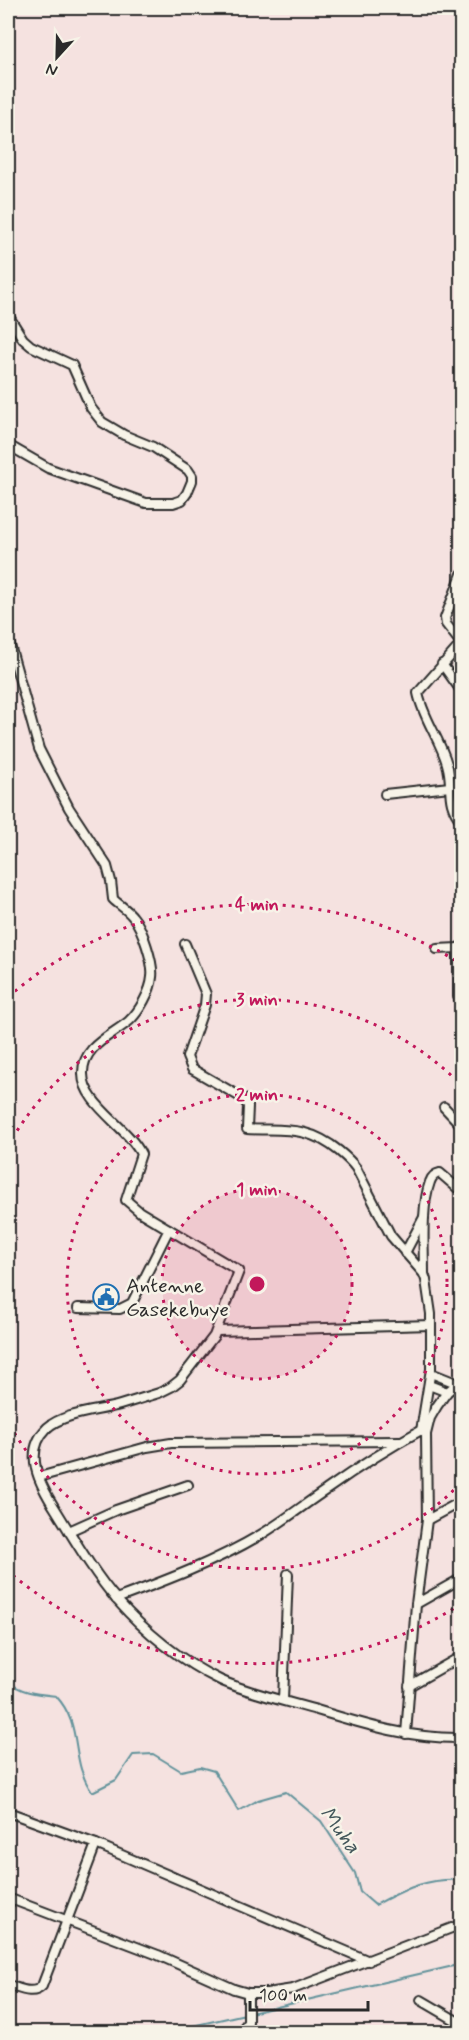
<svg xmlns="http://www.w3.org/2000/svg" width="469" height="2040" viewBox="0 0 469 2040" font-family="Mynerve,sans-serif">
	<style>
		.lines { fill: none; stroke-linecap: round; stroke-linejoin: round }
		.stream { stroke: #63939b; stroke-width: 2 }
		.minor-casing { stroke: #2b2b2b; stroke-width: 12 }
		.minor { stroke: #f7f3e8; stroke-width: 8 }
		.ring { fill: none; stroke: #c2185b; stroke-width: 3; stroke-dasharray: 3 6 }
		.labels { text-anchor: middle; stroke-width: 5; stroke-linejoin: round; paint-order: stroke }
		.poi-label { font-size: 21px; fill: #2b2b2b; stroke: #f7f3e8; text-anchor: start }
		.water-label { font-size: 22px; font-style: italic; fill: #42565a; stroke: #f7f3e8 }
		.centre { fill: #c2185b; stroke: #f7f3e8; stroke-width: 3 }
		.ring-label { font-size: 18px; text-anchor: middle; font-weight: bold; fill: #c2185b; stroke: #f7f3e8; stroke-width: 5; stroke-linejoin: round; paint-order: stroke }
	</style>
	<rect width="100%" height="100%" fill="#f5e2e0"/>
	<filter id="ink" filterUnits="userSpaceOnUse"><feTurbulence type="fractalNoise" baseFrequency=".0167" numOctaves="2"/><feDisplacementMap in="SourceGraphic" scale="12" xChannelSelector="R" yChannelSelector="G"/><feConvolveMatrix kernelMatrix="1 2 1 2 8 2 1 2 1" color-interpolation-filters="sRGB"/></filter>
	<g filter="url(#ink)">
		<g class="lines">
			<!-- stream -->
			<g class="stream">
				<path d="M8,1681C21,1693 38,1694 56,1696C84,1726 69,1760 92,1792L116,1780L133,1755L153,1754L181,1771L200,1767L214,1771L239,1811L258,1800L286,1792L321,1821L355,1873L360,1892L375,1905C406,1889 425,1878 462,1880"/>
				<path d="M251,2013L462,1964"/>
				<path d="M166,2032L245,2014"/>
			</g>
			<!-- minor casing -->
			<g class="minor-casing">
				<g id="minor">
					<path d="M8,315L23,339L31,346L72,365L91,408L102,422L124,435L153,447L188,470L192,476V481L187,493L182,500L173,503H146L48,468L8,445"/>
					<path d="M8,638L39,749L69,808L107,866L111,881L113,899C119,905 128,910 133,917C142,927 154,964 152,977C151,991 139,1012 129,1021C111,1036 82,1046 83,1074C83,1104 128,1127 141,1154L126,1200L140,1212L239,1271L214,1336L180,1380L171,1387L159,1393C146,1397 133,1401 120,1405C99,1411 63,1413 47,1428C22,1453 40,1485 56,1510C74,1539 95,1575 117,1600C144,1631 182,1662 220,1680C248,1693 289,1702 320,1711C366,1725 413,1739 462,1738"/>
					<path d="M461,643L446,624L445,618L462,574"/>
					<path d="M462,643L418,693C423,718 440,739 447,764C454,787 444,801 462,822"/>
					<path d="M442,664L462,692"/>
					<path d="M385,794L450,787"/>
					<path d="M185,944L206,994L205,1005L187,1057L192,1069L244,1099L248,1106L247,1129C285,1131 307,1125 339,1151C345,1156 351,1161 356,1168L391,1236L424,1274L426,1280L431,1314V1369L421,1431"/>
					<path d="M458,948V997"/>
					<path d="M437,949L458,948L461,946"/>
					<path d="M444,1107L462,1126"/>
					<path d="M405,1253L424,1217"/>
					<path d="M424,1274C424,1248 421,1206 430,1182C432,1176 435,1174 440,1173L462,1192"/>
					<path d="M78,1308L120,1309L132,1303L169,1229"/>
					<path d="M217,1331L431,1325"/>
					<path d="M431,1373L456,1383"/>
					<path d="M429,1385L447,1392"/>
					<path d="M39,1477L147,1447L171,1443L401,1441"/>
					<path d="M427,1520L462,1501"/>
					<path d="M69,1531L116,1510L188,1485"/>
					<path d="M116,1599C167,1580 215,1562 262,1534C285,1520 305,1504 326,1490C357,1468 390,1447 423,1429"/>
					<path d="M416,1604L462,1578"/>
					<path d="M409,1686L462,1656"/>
					<path d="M283,1700L288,1574"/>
					<path d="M406,1734L416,1604L427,1520L426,1434L430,1418L437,1406L447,1392L462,1380"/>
					<path d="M8,1812L96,1844L369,1961"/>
					<path d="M8,1898L158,1955L234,1989L248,1993H267L293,1989L462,1924"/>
					<path d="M8,1985C19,1988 33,1996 42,1986L96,1844"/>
					<path d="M421,2000L462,2024"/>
					<path d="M240,2032L248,2022V1993"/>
				</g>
			</g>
			<!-- minor -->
			<use href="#minor" class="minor"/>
		</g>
	</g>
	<!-- distance rings -->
	<circle cx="257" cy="1284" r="95" fill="#c2185b" fill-opacity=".12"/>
	<g class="ring">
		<circle cx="257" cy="1284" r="95"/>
		<circle cx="257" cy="1284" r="190"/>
		<path d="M460 1484A285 285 0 0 1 8 1422M8 1146A285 285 0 0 1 460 1084"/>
		<path d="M461 1604A380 380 0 0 1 8 1571M8 997A380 380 0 0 1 461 964"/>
	</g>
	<!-- icons -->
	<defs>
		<g id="civic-ring" transform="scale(1.35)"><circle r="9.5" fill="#f7f3e8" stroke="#1f6fb2" stroke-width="1.5"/><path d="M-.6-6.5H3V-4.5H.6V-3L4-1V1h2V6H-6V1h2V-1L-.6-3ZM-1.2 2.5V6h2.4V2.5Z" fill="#1f6fb2"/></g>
	</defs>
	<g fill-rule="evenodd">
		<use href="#civic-ring" x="106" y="1297"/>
	</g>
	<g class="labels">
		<!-- poi labels -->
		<g class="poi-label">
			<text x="126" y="1292">Antenne<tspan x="126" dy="24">Gasekebuye</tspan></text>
		</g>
		<!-- water labels -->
		<g class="water-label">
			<text transform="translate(341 1829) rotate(53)" y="8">Muha</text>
		</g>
	</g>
	<circle cx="257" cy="1284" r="9" class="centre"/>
	<g class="ring-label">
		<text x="257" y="910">4 min</text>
		<text x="257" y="1005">3 min</text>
		<text x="257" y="1100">2 min</text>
		<text x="257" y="1195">1 min</text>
	</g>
	<!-- margin -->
	<rect width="469" height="2040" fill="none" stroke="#f7f3e8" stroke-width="30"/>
	<rect x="15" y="15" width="439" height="2010" fill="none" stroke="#2b2b2b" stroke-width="2" filter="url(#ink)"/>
	<!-- north arrow -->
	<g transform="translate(57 57) rotate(202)" stroke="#f7f3e8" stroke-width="4.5" paint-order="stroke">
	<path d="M0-4.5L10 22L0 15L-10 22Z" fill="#2b2b2b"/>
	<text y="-9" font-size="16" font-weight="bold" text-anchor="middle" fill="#2b2b2b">N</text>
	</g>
	<!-- scale -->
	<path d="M250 2001v9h118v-9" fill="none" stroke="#2b2b2b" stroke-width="3"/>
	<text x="259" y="2001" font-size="18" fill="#2b2b2b" stroke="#f7f3e8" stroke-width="4.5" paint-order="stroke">100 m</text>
</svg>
